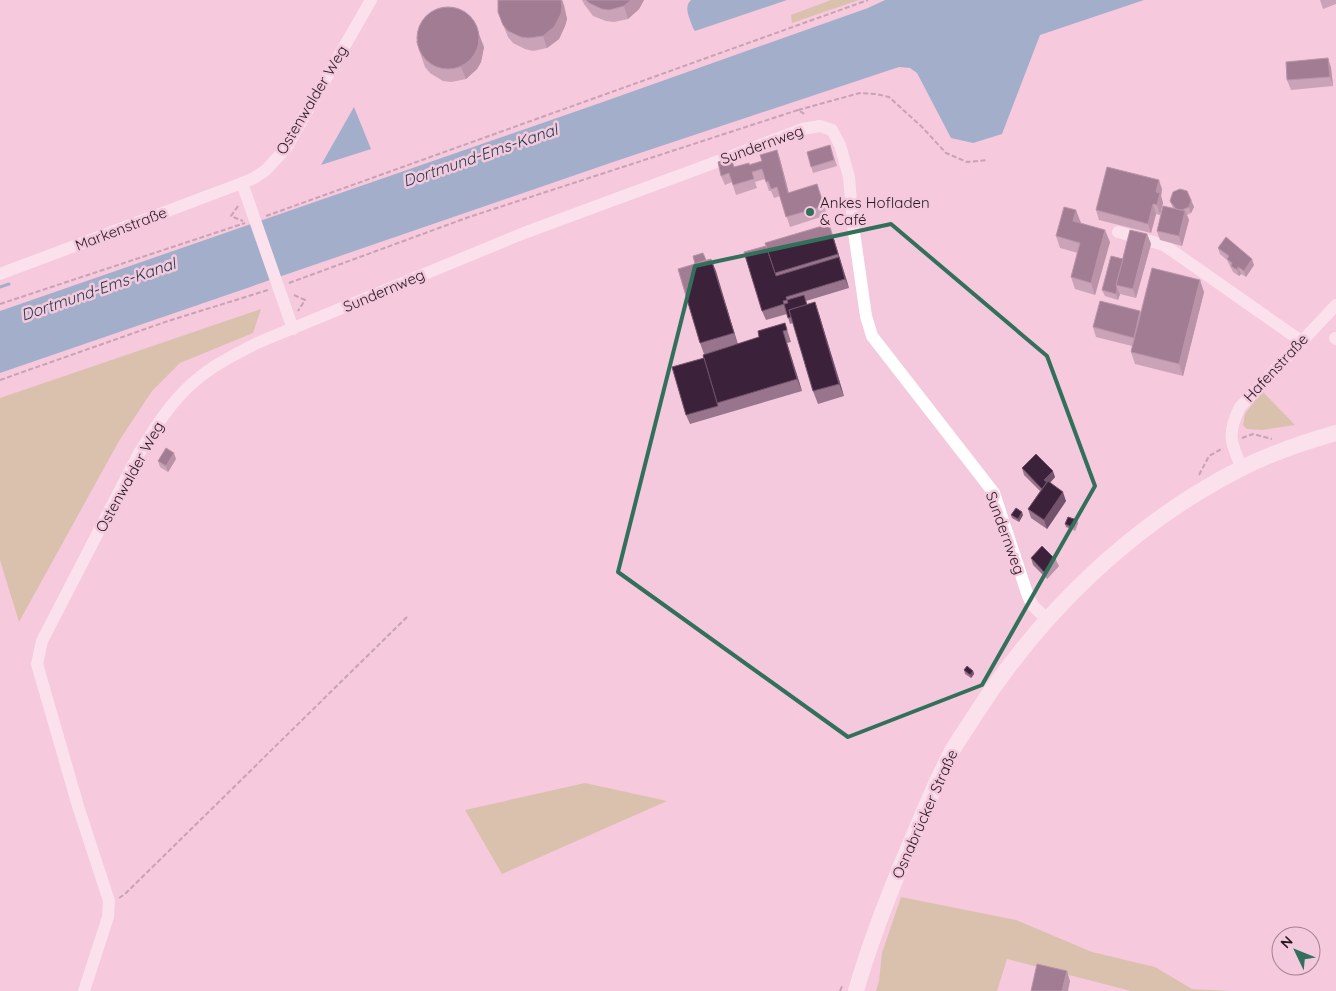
<svg xmlns="http://www.w3.org/2000/svg" width="1336" height="991" viewBox="0 0 1336 991" font-family="Quicksand,sans-serif">
	<style>
		.green { fill: #b8b974 }
		.water { fill: #3f91b4 }
		.lines { fill: none; stroke-linecap: round; stroke-linejoin: round }
		.stream { stroke: #3f91b4; stroke-width: 3 }
		.path { stroke: #927482; stroke-width: 2; stroke-dasharray: 5 2.5; stroke-linecap: butt }
		.minor { stroke: #fff; stroke-width: 12 }
		.major { stroke: #fff; stroke-width: 16 }
		.wall { fill: #98758c }
		.shaded-wall { fill: #73536b }
		.building { fill: #3b213a; stroke: #73536b }
		.marked { fill: none; stroke: #33705c; stroke-width: 4; stroke-linejoin: round }
		.poi-dot { fill: #33705c; stroke: #f5c9dd; stroke-width: 2 }
		.labels { text-anchor: middle; stroke-width: 5; stroke-linejoin: round; paint-order: stroke }
		.street-label { font-size: 15px; fill: #27181f; stroke: #f5c9dd }
		.poi-label { font-size: 15px; fill: #27181f; stroke: #f5c9dd; text-anchor: start }
		.water-label { font-size: 16px; font-style: italic; fill: #153a4a; stroke: #f5c9dd }
	</style>
	<rect width="100%" height="100%" fill="#f5c9dd"/>
	<!-- green -->
	<g class="green">
		<path d="M831,0H859L792,23L791,15Z"/>
		<path d="M261,309L253,333L180,363L152,391L119,441L19,622L0,560V398Z"/>
		<path d="M1262,391L1295,425L1262,430L1247,429L1243,425L1245,414Z"/>
		<path d="M585,783L667,801L502,874L465,810Z"/>
		<path d="M901,897L1016,920L1092,952L1155,967L1192,989L1232,991H1131L1007,959L997,991H876L879,981L882,953Z"/>
	</g>
	<!-- water -->
	<g class="water">
		<path d="M691,0H787L695,31L693,28C690,19 683,7 691,0Z"/>
		<path d="M885,0H1144L1040,35L1002,134L973,143L951,138L917,73L910,68L899,67L616,161L0,373V311L600,103L868,8Z"/>
		<path d="M354,107L371,149L321,165Z"/>
	</g>
	<g class="lines">
		<!-- stream -->
		<path class="stream" d="M0,287L9,284"/>
		<!-- path -->
		<g class="path">
			<path d="M798,110L860,93L876,94L889,97L922,127L946,153L967,162L987,160"/>
			<path d="M238,206L231,216L243,221"/>
			<path d="M266,216L868,0"/>
			<path d="M289,283L469,217L798,110L806,115"/>
			<path d="M294,295L305,300L298,311"/>
			<path d="M0,304L245,223"/>
			<path d="M0,380L168,321L268,290"/>
			<path d="M1242,438L1253,434L1272,439"/>
			<path d="M1199,475L1209,456L1223,448"/>
			<path d="M119,898L125,894L407,617"/>
			<path d="M840,991L843,984"/>
		</g>
		<!-- minor -->
		<g class="minor">
			<path d="M242,183L293,329"/>
			<path d="M1118,232L1164,245L1301,341"/>
			<path d="M0,274L242,183L254,178L266,170L286,148L371,0"/>
			<path d="M1335,338L1336,339"/>
			<path d="M1242,468C1230,442 1227,433 1240,407L1336,305"/>
			<path d="M84,991L108,917L109,901L78,806L37,664L42,641L138,455C154,429 171,401 195,381C213,365 236,354 257,343L524,233L708,165L802,129L820,126L832,130L840,145L849,177L853,225L866,316L872,336L994,493L1028,596L1033,606L1048,620"/>
		</g>
		<!-- major -->
		<path class="major" d="M856,991C870,942 888,896 908,849C922,816 935,783 952,751C959,738 968,727 975,715C1041,612 1133,523 1242,468C1271,453 1305,442 1336,433"/>
	</g>
	<!-- wall -->
	<g class="wall">
		<path d="M498,0H562L567,19L565,26L559,39L547,48L533,51L525,49L513,43L508,37L498,12Z"/>
		<path d="M582,0H644L639,9L628,19L614,22L606,21L593,16L584,4Z"/>
		<path d="M1320,0H1336V4L1323,9Z"/>
		<path d="M416,41L484,47L481,62L477,69L466,79L451,82L443,81L430,73L425,67Z"/>
		<path d="M1328,58L1331,68L1333,86L1291,90L1287,80Z"/>
		<path d="M830,145L837,166L813,173L807,152Z"/>
		<path d="M780,159L789,193L817,184L827,215L790,227L780,196L774,198L771,191H769L765,179L755,182L757,188L736,195L732,182L725,185L721,176L735,167Z"/>
		<path d="M1162,189L1161,196L1163,203L1160,215L1156,214L1151,233L1099,220L1096,210Z"/>
		<path d="M1191,200L1194,207L1191,213L1187,215L1189,220L1182,246L1160,240L1157,231L1173,208L1170,201Z"/>
		<path d="M1080,223L1110,242L1095,295L1075,289L1071,277L1078,253L1060,248L1056,236Z"/>
		<path d="M829,224L833,236L849,288L806,301L807,305L819,314L844,396L818,404L813,391L793,323L790,324L787,314L766,320L762,311L766,246Z"/>
		<path d="M1147,234L1151,244L1136,298L1120,294L1118,300L1105,296L1102,290L1123,259Z"/>
		<path d="M1218,248L1254,265L1246,277L1241,274L1239,276L1233,272L1227,260L1220,254Z"/>
		<path d="M711,259L738,344L759,337L785,323L791,342L787,343L802,391L690,424L686,415L704,354L700,343L706,260Z"/>
		<path d="M1204,292L1183,376L1135,364L1131,352L1132,346L1096,337L1093,327Z"/>
		<path d="M176,459L168,472L160,467L158,461Z"/>
		<path d="M1022,468L1055,477L1050,483L1066,501L1047,529L1031,518L1028,509L1040,491L1024,475Z"/>
		<path d="M1011,515H1023L1019,522L1012,518Z"/>
		<path d="M1077,520L1078,523L1075,531L1066,527L1065,524Z"/>
		<path d="M1031,558L1059,566L1047,579L1033,565Z"/>
		<path d="M964,670L973,671L974,674L971,678L965,674Z"/>
	</g>
	<!-- shaded-wall -->
	<g class="shaded-wall">
		<path d="M561,0H562L564,5L567,19L565,26L559,39L547,48L543,36Z"/>
		<path d="M631,0H644L639,9L628,19L624,6Z"/>
		<path d="M474,21L484,47L481,62L477,69L466,79L461,67Z"/>
		<path d="M1328,58L1331,68L1333,86L1330,77Z"/>
		<path d="M777,150L780,159L791,202L788,193Z"/>
		<path d="M1159,180L1162,189L1161,196L1163,203L1160,215L1157,205L1156,192Z"/>
		<path d="M1191,200L1194,207L1191,213L1189,207Z"/>
		<path d="M1153,204L1156,214L1151,233L1148,224Z"/>
		<path d="M1076,210L1081,223L1078,233L1073,221Z"/>
		<path d="M1185,211L1189,220L1182,246L1179,236Z"/>
		<path d="M829,224L833,236L849,288L845,279Z"/>
		<path d="M1105,230L1110,242L1095,295L1091,283Z"/>
		<path d="M1147,234L1151,244L1136,298L1133,289Z"/>
		<path d="M711,259L716,271L738,345L734,333Z"/>
		<path d="M1252,259L1254,265L1246,277L1244,271Z"/>
		<path d="M1238,267L1241,274L1239,276L1237,270Z"/>
		<path d="M1200,280L1204,292L1183,376L1179,364Z"/>
		<path d="M1117,289L1120,294L1118,300L1116,294Z"/>
		<path d="M815,302L819,314L844,396L839,384Z"/>
		<path d="M783,331L787,343L802,391L797,379Z"/>
		<path d="M174,453L176,459L168,472L166,466Z"/>
		<path d="M1053,471L1055,477L1047,486L1044,480Z"/>
		<path d="M1063,492L1066,501L1047,529L1044,520Z"/>
		<path d="M1022,512L1023,515L1019,522L1018,519Z"/>
		<path d="M1077,520L1078,523L1075,531L1074,528Z"/>
		<path d="M1056,560L1059,566L1047,579L1045,573Z"/>
		<path d="M973,671L974,674L971,678L970,675Z"/>
		<path d="M1067,971L1070,981L1068,991H1062Z"/>
	</g>
	<!-- building -->
	<g class="building">
		<path d="M498,0H561L562,7L561,14L554,27L543,36L528,38L521,37L508,31L503,25L498,12Z"/>
		<path d="M586,0H631L624,6L609,10L602,9L589,3Z"/>
		<circle cx="448" cy="38" r="31"/>
		<path d="M1328,58L1330,77L1287,80L1286,62Z"/>
		<path d="M830,145L834,160L811,167L807,152Z"/>
		<path d="M777,150L788,193L817,184L824,206L786,217L777,187L771,189L768,181L766,182L762,169L752,172L754,179L733,185L729,173L721,176L718,162L731,158L734,167L749,163V165L762,161L760,155Z"/>
		<path d="M1107,167L1159,180L1156,192L1160,193L1157,205L1153,204L1148,224L1096,210Z"/>
		<path d="M1180,189L1187,191L1191,200L1189,207L1182,210L1176,209L1170,201L1173,192Z"/>
		<path d="M1163,206L1185,211L1179,236L1157,231Z"/>
		<path d="M1064,207L1076,210L1073,221L1105,230L1091,283L1071,277L1080,243L1056,236Z"/>
		<path d="M829,224L838,254L775,273L765,243Z"/>
		<path d="M1130,230L1147,234L1133,289L1116,285Z"/>
		<path d="M1226,237L1252,259L1244,271L1238,267L1237,270L1231,266L1232,263L1227,259L1229,256L1218,248Z"/>
		<path d="M766,246L776,276L839,257L845,279L786,297L787,300L783,301L784,304L762,311L744,252Z"/>
		<path d="M703,253L706,260L695,264L693,256Z"/>
		<path d="M1111,256L1123,259L1116,285L1117,289L1116,294L1102,290Z"/>
		<path d="M711,259L734,333L700,343L678,269Z"/>
		<path d="M1152,268L1200,280L1179,364L1131,352Z"/>
		<path d="M804,295L807,305L789,310L791,317L788,318L784,304L788,303L787,300Z"/>
		<path d="M1100,301L1140,311L1134,338L1093,327Z"/>
		<path d="M815,302L839,384L813,391L789,310Z"/>
		<path d="M785,323L787,330L783,331L797,379L717,403L703,355L759,337L758,331Z"/>
		<path d="M704,358L718,406L686,415L672,367Z"/>
		<path d="M166,448L174,453L166,466L158,461Z"/>
		<path d="M1036,454L1053,471L1044,480L1047,482L1042,489L1022,468Z"/>
		<path d="M1048,481L1063,492L1044,520L1028,509Z"/>
		<path d="M1016,508L1022,512L1018,519L1011,515Z"/>
		<path d="M1068,517L1077,520L1074,528L1065,524Z"/>
		<path d="M1042,546L1056,560L1045,573L1031,558Z"/>
		<path d="M967,666L973,671L970,675L964,670Z"/>
		<path d="M1037,964L1067,971L1062,991H1031Z"/>
	</g>
	<!-- marked area -->
	<path d="M0 0H1336V991H0ZM891,224L1047,356L1095,486L982,685L848,737L618,572L695,266Z" fill="#f5c9dd" fill-opacity=".55" fill-rule="evenodd"/>
	<path class="marked" d="M891,224L1047,356L1095,486L982,685L848,737L618,572L695,266Z"/>
	<!-- markers -->
	<circle class="poi-dot" cx="810" cy="212" r="5"/>
	<g class="labels">
		<!-- street labels -->
		<g class="street-label">
			<text transform="translate(312 100) rotate(-59)" y="5">Ostenwalder Weg</text>
			<text transform="translate(762 145) rotate(-20)" y="5">Sundernweg</text>
			<text transform="translate(121 229) rotate(-21)" y="5">Markenstraße</text>
			<text transform="translate(384 291) rotate(-23)" y="5">Sundernweg</text>
			<text transform="translate(1276 368) rotate(-47)" y="5">Hafenstraße</text>
			<text transform="translate(130 477) rotate(-61)" y="5">Ostenwalder Weg</text>
			<text transform="translate(1005 533) rotate(70)" y="5">Sundernweg</text>
			<text transform="translate(925 814) rotate(-66)" y="5">Osnabrücker Straße</text>
		</g>
		<!-- poi labels -->
		<g class="poi-label">
			<text x="820" y="208">Ankes Hofladen<tspan x="820" dy="17">&amp; Café</tspan></text>
		</g>
		<!-- water labels -->
		<g class="water-label">
			<text transform="translate(480 155) rotate(-19)" y="6">Dortmund-Ems-Kanal</text>
			<text transform="translate(98 289) rotate(-19)" y="6">Dortmund-Ems-Kanal</text>
		</g>
	</g>
	<!-- north arrow -->
	<g transform="translate(1296 951) rotate(313)"><circle r="24" fill="#f5c9dd" stroke="#a38291"/>
	<path d="M0-4L9 19L0 12L-9 19Z" fill="#33705c"/>
	<text y="-8" font-size="14" font-weight="bold" text-anchor="middle" fill="#27181f">N</text>
	</g>
</svg>
